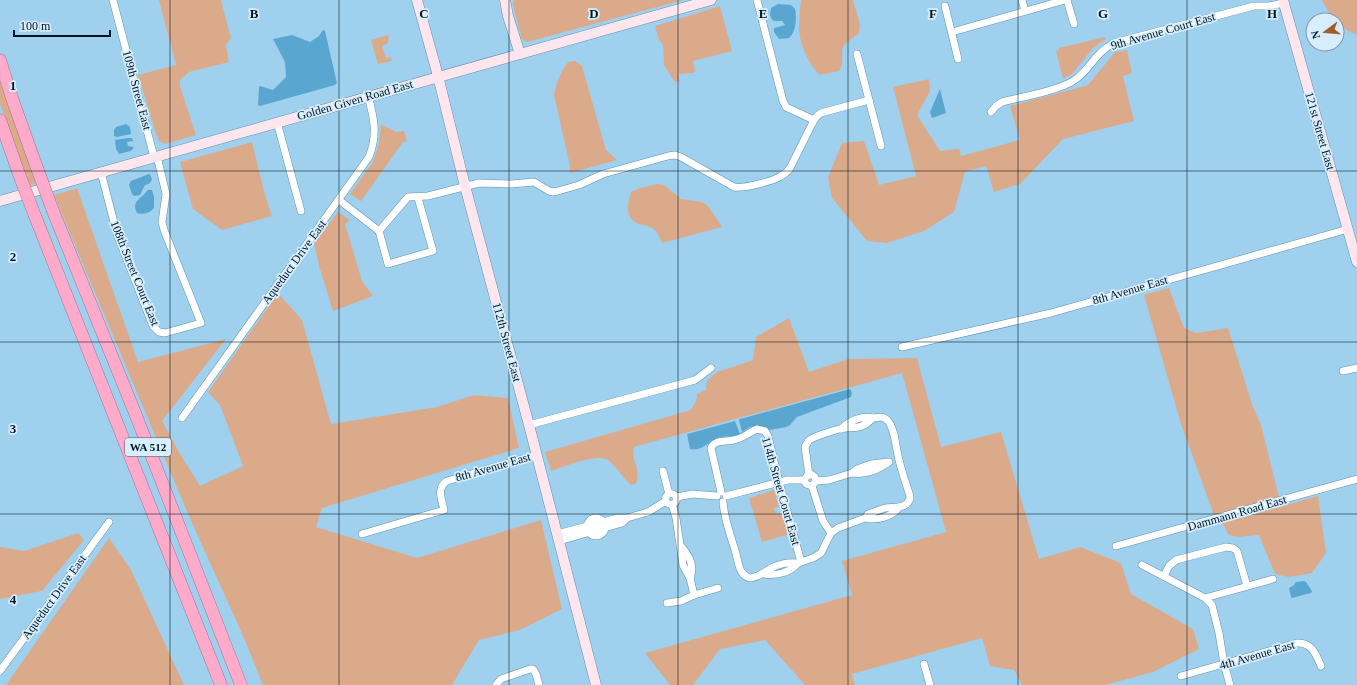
<svg xmlns="http://www.w3.org/2000/svg" width="1357" height="685" viewBox="0 0 1357 685" font-family="'Times New Roman',serif">
	<style>
		.green { fill: #dbaa8b }
		.water { fill: #59a7d0 }
		.lines { fill: none; stroke-linecap: round; stroke-linejoin: round }
		.street-casing { stroke: #6191ac; stroke-width: 8 }
		.secondary-casing { stroke: #6191ac; stroke-width: 11 }
		.highway-casing { stroke: #a5768f; stroke-width: 13 }
		.street { stroke: #fff; stroke-width: 7 }
		.secondary { stroke: #fee6ef; stroke-width: 10 }
		.highway { stroke: #fdaacb; stroke-width: 12 }
		.highway-bridge-casing { stroke: #a5768f; stroke-width: 13; stroke-linecap: butt }
		.highway-bridge { stroke: #fdaacb; stroke-width: 12 }
		.grid { fill: none; stroke: #02141f; stroke-width: 1; stroke-opacity: 0.55 }
		.labels { text-anchor: middle; stroke-width: 3.5; stroke-linejoin: round; paint-order: stroke }
		.shield { fill: #d6eefd; stroke: #425562; stroke-width: 1 }
		.shield-label { font-size: 11px; font-weight: bold; fill: #02141f }
		.street-label { font-size: 12px; fill: #02141f; stroke: #d6eefd }
		.grid-label { font-size: 13px; text-anchor: middle; font-weight: bold; fill: #02141f; stroke: #d6eefd; stroke-width: 3.5; stroke-linejoin: round; paint-order: stroke }
	</style>
	<rect width="100%" height="100%" fill="#9fd1ef"/>
	<!-- green -->
	<g class="green">
		<path d="M159,0H221L231,38L226,45L229,62L189,72L180,80V86L196,135L165,144L158,140L138,75L176,65Z"/>
		<path d="M514,0H683L527,42L522,39L513,5Z"/>
		<path d="M801,0H853L860,24L859,33L845,44L842,50V65L839,71L820,75C809,65 799,43 799,28C799,19 800,9 801,0Z"/>
		<path d="M1322,0H1357V35L1337,25V20H1333Z"/>
		<path d="M720,6L732,51L693,61L695,71L693,73L679,74L677,70L680,82L674,81L664,65L663,45L659,40L655,26Z"/>
		<path d="M388,35L389,38L387,44L382,46L386,58L391,57L392,61L378,64L371,40Z"/>
		<path d="M1105,37L1106,39L1093,48L1073,73L1063,79L1056,51L1059,50V48Z"/>
		<path d="M1127,50L1132,73L1123,76L1134,121L1063,139L1020,184L994,192L986,166L965,172L954,212L924,231L887,243L867,241L832,198L828,177L842,143L864,141L879,185L916,176L893,87L929,79L930,91L917,115L940,151L959,149L961,156L1020,140L1010,106L1088,85L1115,52Z"/>
		<path d="M575,61L582,66L606,150L617,160L570,173V166L554,95C556,82 561,72 568,62Z"/>
		<path d="M0,78L36,183L29,186L0,104Z"/>
		<path d="M381,124L396,132L404,131L407,141L403,142L361,201L350,194L373,162L379,143Z"/>
		<path d="M252,142L265,195L272,216L222,230L193,209L180,162Z"/>
		<path d="M657,184L664,185L681,199L702,202L708,206L722,227L662,243C660,238 657,231 652,228C647,225 641,225 637,223C624,217 628,203 631,192L640,188Z"/>
		<path d="M77,188L138,362L226,339L162,421L179,452L200,486L243,466L220,405L208,392L278,293L302,320L331,424L437,407L474,395L508,398L519,448L322,508L316,527L417,558L541,520L562,609L520,630L479,640L452,685H263L244,638L188,514L54,195Z"/>
		<path d="M338,212L350,220L345,224L362,281L373,296L333,311L319,266L314,243Z"/>
		<path d="M1169,288L1184,328L1196,333L1228,328L1252,404L1261,425L1279,497L1214,515L1181,424L1144,295Z"/>
		<path d="M789,318L809,372L848,359L917,358L941,447L1001,432L1039,559L1080,547L1121,563L1131,594L1193,629L1199,649L1153,672L1105,685H1022L1014,670L990,666L982,638L852,674L855,685H805L765,640L720,649L693,685H670L645,653L852,595L842,561L946,532L902,373L634,447C630,460 642,468 636,484L631,485C624,479 614,464 608,460C596,453 564,467 551,471L545,452L691,410L696,401L697,394L706,390L707,381L717,372L753,360L756,337Z"/>
		<path d="M774,490L779,507L774,508L776,514L783,513L790,534L762,542L749,498Z"/>
		<path d="M1318,496L1326,553L1312,573L1289,577L1275,574L1259,535L1238,537L1229,535L1222,523Z"/>
		<path d="M78,533L84,540L42,591L0,599V547L24,551Z"/>
		<path d="M109,538L131,570L184,685H6Z"/>
	</g>
	<!-- water -->
	<g class="water">
		<path d="M778,4L791,5L795,9C797,18 796,32 789,38L779,39L774,32V28L785,25L782,21H774L772,20L770,15L771,8Z"/>
		<path d="M323,30L325,31L337,83L335,85L260,106L258,105L259,87L260,86L273,90L286,77L285,62L273,39L292,35L310,42L319,36Z"/>
		<path d="M940,89L946,113L932,118L930,112Z"/>
		<path d="M126,124L130,127L131,134L117,137L114,136V130L116,127Z"/>
		<path d="M128,138H132L133,141L127,142L128,146L134,147L131,151L119,154L116,149L115,140Z"/>
		<path d="M149,174L151,176L152,180L149,184L145,185L140,195L134,196L132,194L129,185L131,181Z"/>
		<path d="M148,190H152L154,197V208C150,213 143,215 137,213C131,201 141,199 148,190Z"/>
		<path d="M850,389L852,393L851,397L797,417L790,425L786,427L770,430L762,426H757L750,427L742,432L739,420L740,419Z"/>
		<path d="M735,421L740,434C732,438 725,435 717,438C709,442 700,452 690,449L687,434Z"/>
		<path d="M1304,581L1306,582L1312,591L1311,593L1292,598L1291,597L1289,588L1293,586L1296,582Z"/>
	</g>
	<g class="lines">
		<!-- street casing -->
		<g class="street-casing">
			<g id="street">
				<path d="M113,0L154,157"/>
				<path d="M757,0L783,101L786,107L814,120"/>
				<path d="M1022,0L1025,11"/>
				<path d="M1067,0L1074,24"/>
				<path d="M945,6L958,59"/>
				<path d="M952,32L1065,0"/>
				<path d="M857,54L881,146"/>
				<path d="M991,112L996,106L1002,102C1021,97 1062,90 1076,79C1091,68 1095,53 1114,43L1254,6H1269L1284,3"/>
				<path d="M277,122L301,211"/>
				<path d="M101,172L117,234L153,326L159,332L165,333L201,323L164,230L162,222L166,194L157,156"/>
				<path d="M339,200L379,231"/>
				<path d="M379,231L408,197L428,196L479,183L511,184L534,182L549,191L553,192L558,191L579,185L603,174L668,156L675,155L681,157L734,187C742,189 774,181 781,176C785,174 788,171 790,168L814,120L818,115L821,113L869,100"/>
				<path d="M379,231L388,264L433,251L418,198"/>
				<path d="M902,347L1051,313L1348,229"/>
				<path d="M1343,371L1357,368"/>
				<path d="M182,418L369,157C378,134 374,118 368,96"/>
				<path d="M873,418C879,417 884,416 888,421C895,429 896,449 899,460C902,472 906,484 910,496C910,503 905,506 899,507"/>
				<path d="M529,425L695,380L711,368"/>
				<path d="M663,471L669,494"/>
				<path d="M809,475L805,447L809,440C818,435 829,432 839,429C853,426 861,431 873,418C862,415 849,421 841,429"/>
				<path d="M816,481L815,477L811,474L807,476L804,480L806,484L812,486L816,481L829,480L852,473L857,469L871,464L889,462C877,470 867,475 852,473"/>
				<path d="M812,486L823,521L831,533"/>
				<path d="M721,492L711,448C716,438 727,443 737,439C744,437 750,432 757,429L765,431L768,436L779,482L801,562"/>
				<circle cx="671" cy="499" r="5.5"/>
				<path d="M726,496L788,480H804"/>
				<path d="M677,497L692,494L717,496"/>
				<path d="M723,502C724,518 730,534 735,550C737,556 738,565 741,571C743,574 747,578 751,578C759,577 764,572 771,568C779,564 788,562 798,563C790,573 775,576 764,574"/>
				<path d="M672,504L676,518L683,565L690,578C695,566 689,555 681,546"/>
				<circle cx="596" cy="527" r="9"/>
				<path d="M627,518L648,512L666,501"/>
				<path d="M362,534L444,510C442,500 436,488 447,481L536,455"/>
				<path d="M557,534L618,518H627L622,523L559,541"/>
				<path d="M1116,546L1357,479"/>
				<path d="M798,563L813,558L821,553L831,533L838,528L865,518L868,514L885,508L899,507C893,517 875,521 865,518"/>
				<path d="M1142,565L1205,598L1212,605L1219,633L1224,664L1230,685"/>
				<path d="M1164,576L1169,566L1176,560L1226,547L1233,548L1237,551L1247,586"/>
				<path d="M690,578L694,595"/>
				<path d="M1205,598L1273,579"/>
				<path d="M667,603L681,601L694,595L718,588"/>
				<path d="M924,664L930,685"/>
				<path d="M0,671L109,522"/>
				<path d="M1181,676L1297,643C1312,642 1316,655 1321,666"/>
				<path d="M496,685L501,679L530,669H533L536,674L539,685"/>
			</g>
		</g>
		<!-- secondary casing -->
		<g class="secondary-casing">
			<g id="secondary">
				<path d="M417,0L438,76L465,186L529,425L596,685"/>
				<path d="M505,0L508,16L520,54"/>
				<path d="M1283,0L1357,262"/>
				<path d="M0,201L711,0"/>
			</g>
		</g>
		<!-- highway casing -->
		<g class="highway-casing">
			<g id="highway">
				<path d="M0,60L13,101L37,168"/>
				<path d="M0,120L19,174"/>
				<path d="M53,211L135,413L241,685"/>
				<path d="M35,216L221,685"/>
			</g>
		</g>
		<!-- street -->
		<use href="#street" class="street"/>
		<!-- secondary -->
		<use href="#secondary" class="secondary"/>
		<!-- highway -->
		<use href="#highway" class="highway"/>
		<!-- highway-bridge casing -->
		<g class="highway-bridge-casing">
			<g id="highway-bridge">
				<path d="M37,168L53,211"/>
				<path d="M19,174L35,216"/>
			</g>
		</g>
		<!-- highway-bridge -->
		<use href="#highway-bridge" class="highway-bridge"/>
	</g>
	<!-- grid -->
	<path class="grid" d="M170,0V685M339,0V685M509,0V685M678,0V685M848,0V685M1018,0V685M1187,0V685M0,171H1357M0,342H1357M0,514H1357"/>
	<g class="labels">
		<!-- shield labels -->
		<rect class="shield" x="125" y="438" width="46" height="18" rx="3"/>
		<g class="shield-label">
			<text x="148" y="451">WA 512</text>
		</g>
		<!-- street labels -->
		<g class="street-label">
			<text transform="translate(1163 31) rotate(-16)" y="4">9th Avenue Court East</text>
			<text transform="translate(137 90) rotate(75)" y="4">109th Street East</text>
			<text transform="translate(355 100) rotate(-16)" y="4">Golden Given Road East</text>
			<text transform="translate(1320 131) rotate(74)" y="4">121st Street East</text>
			<text transform="translate(294 262) rotate(-54)" y="4">Aqueduct Drive East</text>
			<text transform="translate(135 273) rotate(68)" y="4">108th Street Court East</text>
			<text transform="translate(1130 290) rotate(-16)" y="4">8th Avenue East</text>
			<text transform="translate(507 342) rotate(75)" y="4">112th Street East</text>
			<text transform="translate(493 467) rotate(-16)" y="4">8th Avenue East</text>
			<text transform="translate(781 491) rotate(74)" y="4">114th Street Court East</text>
			<text transform="translate(1237 513) rotate(-16)" y="4">Dammann Road East</text>
			<text transform="translate(54 597) rotate(-54)" y="4">Aqueduct Drive East</text>
			<text transform="translate(1257 655) rotate(-16)" y="4">4th Avenue East</text>
		</g>
	</g>
	<g class="grid-label">
		<text x="254" y="18">B</text>
		<text x="424" y="18">C</text>
		<text x="594" y="18">D</text>
		<text x="763" y="18">E</text>
		<text x="933" y="18">F</text>
		<text x="1103" y="18">G</text>
		<text x="1272" y="18">H</text>
		<text x="13" y="90">1</text>
		<text x="13" y="261">2</text>
		<text x="13" y="433">3</text>
		<text x="13" y="604">4</text>
	</g>
	<!-- north arrow -->
	<g transform="translate(1325 32) rotate(254)"><circle r="19" fill="#d6eefd" stroke="#8197a4"/>
	<path d="M0-3L7 15L0 10L-7 15Z" fill="#a15e2d"/>
	<text y="-6" font-size="11" font-weight="bold" text-anchor="middle" fill="#02141f">N</text>
	</g>
	<!-- scale -->
	<path d="M14 30v6h96v-6" fill="none" stroke="#02141f" stroke-width="2"/>
	<text x="20" y="30" font-size="12" fill="#02141f" stroke="#d6eefd" stroke-width="3" paint-order="stroke">100 m</text>
</svg>
